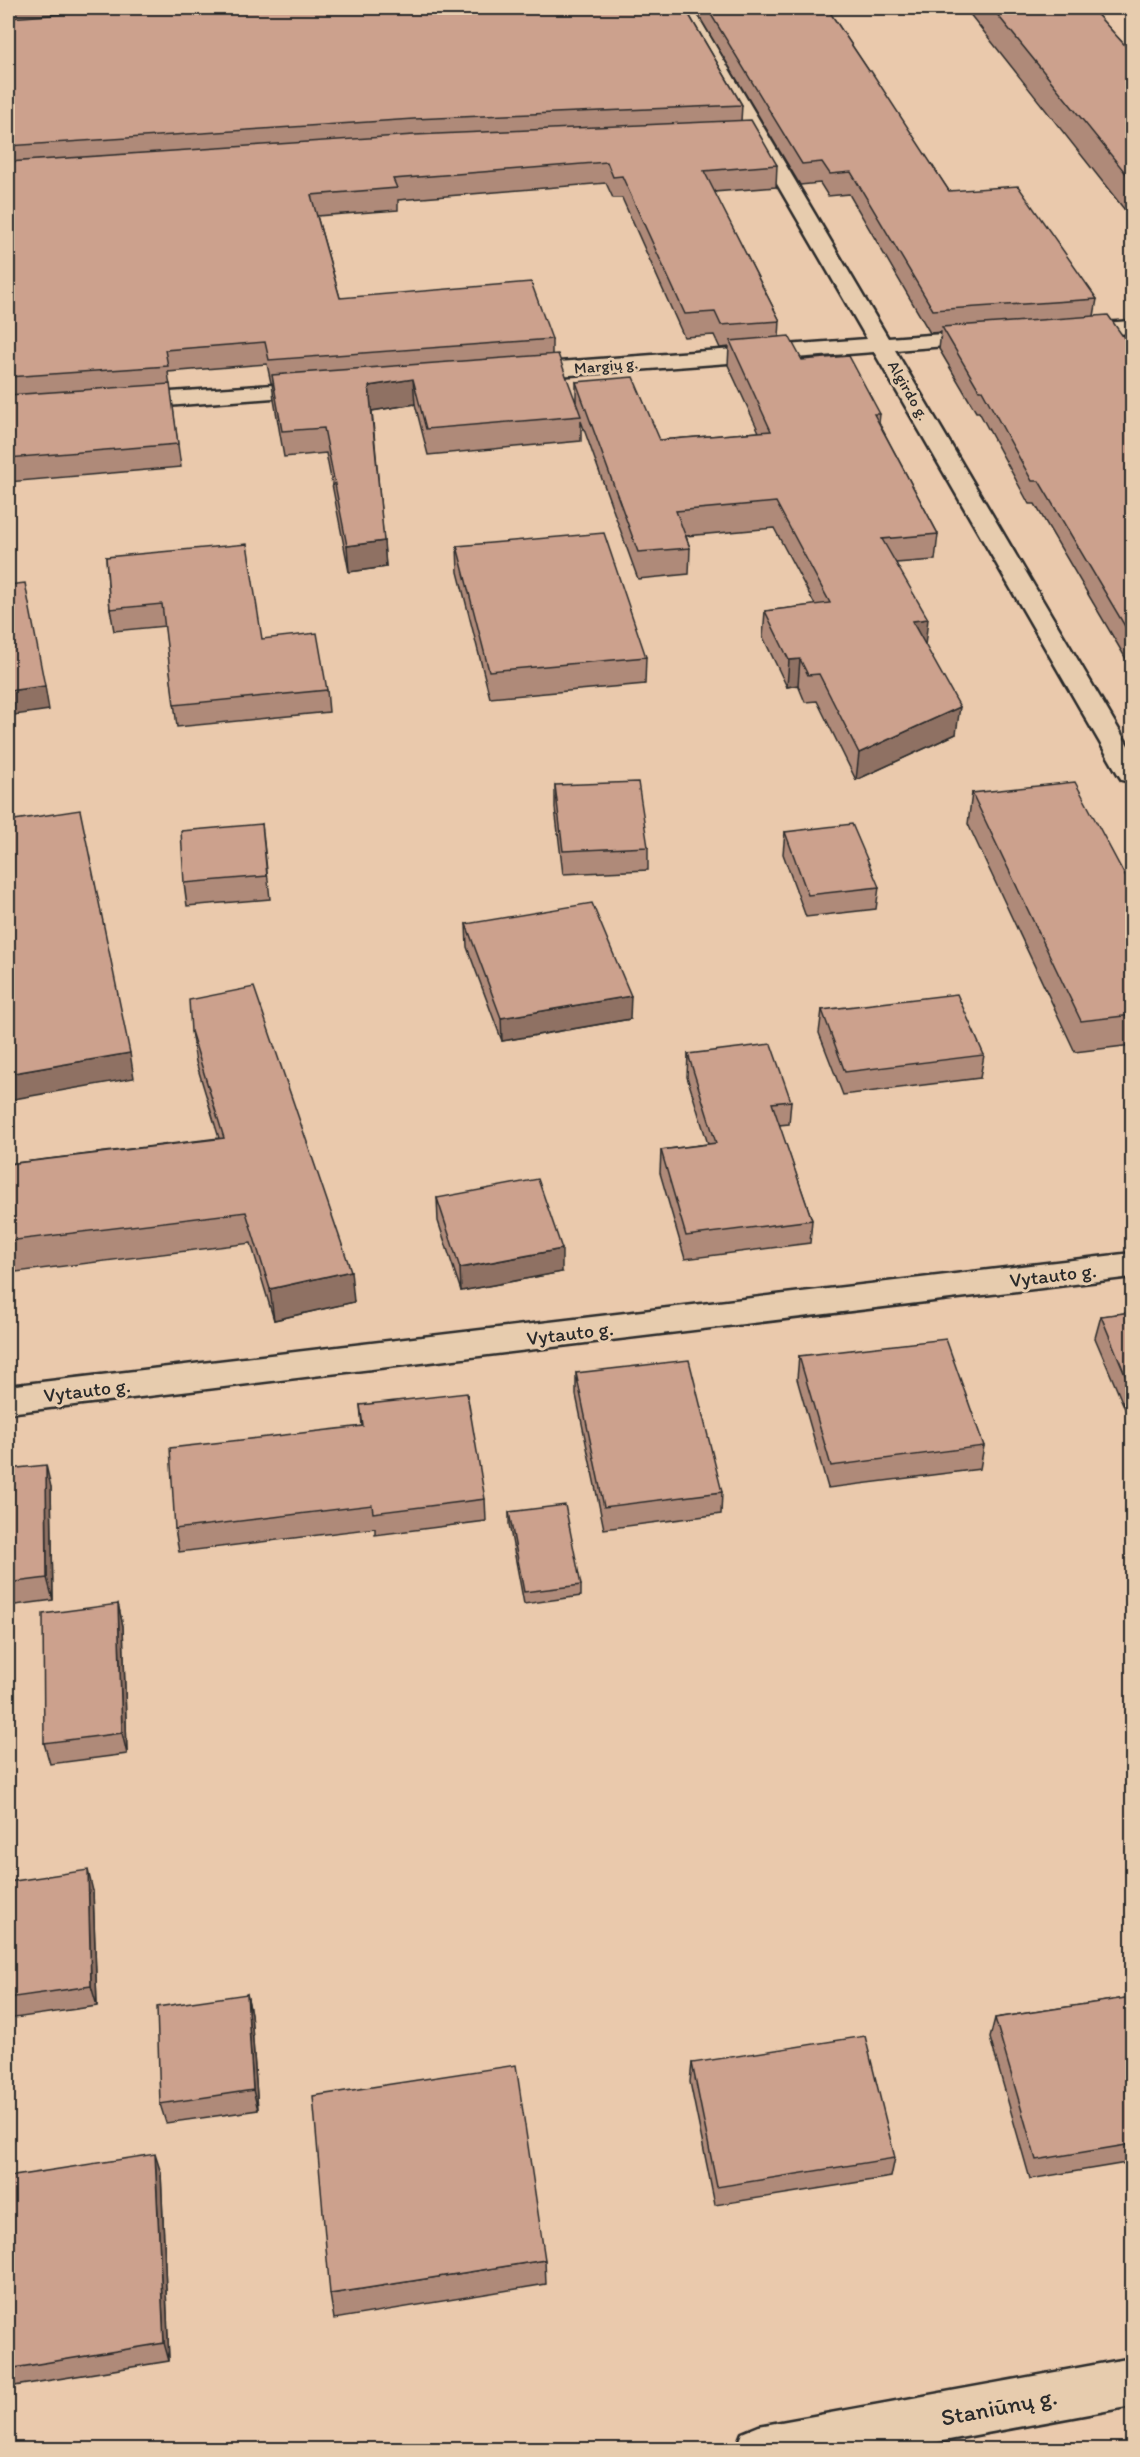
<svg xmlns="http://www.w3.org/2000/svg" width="1140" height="2457" viewBox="0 0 1140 2457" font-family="Itim,sans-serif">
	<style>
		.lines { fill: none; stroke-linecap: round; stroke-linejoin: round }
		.minor-casing { stroke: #2b2b2b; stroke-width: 5 }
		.minor { fill: #e7ccae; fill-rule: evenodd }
		.wall { fill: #af8a79; stroke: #2b2b2b; stroke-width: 1.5; fill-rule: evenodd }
		.shaded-wall { fill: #8f7163; stroke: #2b2b2b; stroke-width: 1.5 }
		.building { fill: #cca18d; stroke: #2b2b2b; stroke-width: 1.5 }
		.labels { text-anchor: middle; stroke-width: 6; stroke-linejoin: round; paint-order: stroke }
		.far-street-label { font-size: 16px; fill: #2b2b2b; stroke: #e7ccae }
		.street-label { font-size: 20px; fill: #2b2b2b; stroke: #e7ccae }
		.near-street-label { font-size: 24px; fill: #2b2b2b; stroke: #e7ccae }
	</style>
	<rect width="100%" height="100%" fill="#eac9ac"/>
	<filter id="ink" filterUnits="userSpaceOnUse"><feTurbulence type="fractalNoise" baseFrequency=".0167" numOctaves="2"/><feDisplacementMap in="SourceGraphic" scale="12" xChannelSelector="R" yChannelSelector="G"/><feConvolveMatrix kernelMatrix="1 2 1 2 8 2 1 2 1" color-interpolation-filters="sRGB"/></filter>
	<g filter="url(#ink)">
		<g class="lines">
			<!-- minor casing -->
			<g class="minor-casing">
				<g id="minor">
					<path d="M675,8H693L888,338L984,331L992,332L995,337L992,342L984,343L895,350L1132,752V782L1122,780L1118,774L874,352L518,379L510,377L507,372L510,367L518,365L867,339Z"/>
					<path d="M1132,321V333L1071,337L1063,336L1060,331L1063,326L1071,325Z"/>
					<path d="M317,382L325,384L328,389L325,394L126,409L118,407L115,402L118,397L126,395Z"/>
					<path d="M1132,1253V1277L8,1413V1386Z"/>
					<path d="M1132,2358V2406L895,2450H735L742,2433L759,2426Z"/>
				</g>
			</g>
			<!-- minor -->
			<use href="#minor" class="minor"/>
		</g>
		<!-- wall -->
		<g class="wall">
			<path d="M8,8H685L742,105L741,121L777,165L776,187L714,192L780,321L779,337L802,360L880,414L879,423L938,534L935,560L896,563L956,734L856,780L817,701L805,702L798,685L787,687L763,637L765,611L815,605L774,528L686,536L690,548L689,574L638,579L581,421V441L428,455L415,404L372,411L386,567L349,572L326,453L284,457L274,400L272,383H271L267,364L168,372L181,467L8,482ZM606,183L613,198H622L684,337L714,335L720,348L729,347L728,365L759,432L660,440L576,382V402L552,354V339L340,298L317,216L398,210V200Z"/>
			<path d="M694,8H827L949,191L1097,299L1094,316L1124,338L1132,337V669L1035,504H1029L979,412H976L939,349L941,332L930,333L849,194L828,196L820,183L800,185Z"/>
			<path d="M965,8H1091L1132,53V219Z"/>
			<path d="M457,546L646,657L645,684L490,698L458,572Z"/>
			<path d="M106,557L262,639L327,690L329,712L177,727L165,626L114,631L110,609Z"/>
			<path d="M555,785L648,847V870L563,874L555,808Z"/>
			<path d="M972,793L1132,889V1045L1075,1052L968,824Z"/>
			<path d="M262,824L270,899L187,906L184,883Z"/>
			<path d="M785,832L879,887L876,909L806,917L783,854Z"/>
			<path d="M466,924L630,1019L502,1041L467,947Z"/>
			<path d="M822,1010L984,1055L980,1078L843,1095L819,1033Z"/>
			<path d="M191,1031L354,1302L274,1320L251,1243L8,1273V1164L219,1138L196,1062Z"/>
			<path d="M688,1054L791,1101L789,1124L779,1125L812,1220L810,1243L685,1259L660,1173L661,1150L708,1144L687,1077Z"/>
			<path d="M437,1198L562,1272L461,1291L438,1221Z"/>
			<path d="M1132,1312V1418H1129L1095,1338L1101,1316Z"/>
			<path d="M799,1356L984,1446L980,1469L828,1488L797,1379Z"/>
			<path d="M576,1373L722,1492L721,1514L604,1529L576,1395Z"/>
			<path d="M360,1405L485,1499L486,1521L375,1535V1528L179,1552L175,1529L362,1426Z"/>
			<path d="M8,1469L51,1487L53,1600L8,1606Z"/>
			<path d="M509,1512L581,1585V1596L524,1604L509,1524Z"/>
			<path d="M118,1604L123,1626L127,1754L50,1764L44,1743Z"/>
			<path d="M8,1882L93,1891L97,2006L8,2019Z"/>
			<path d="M247,1994L251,2014L258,2110L166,2123L160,2104Z"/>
			<path d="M1132,1997V2162L1030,2179L990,2038L995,2018Z"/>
			<path d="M692,2063L895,2158L891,2177L715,2205L690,2082Z"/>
			<path d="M161,2173L169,2361L8,2387V2177Z"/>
			<path d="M545,2260L546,2284L334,2319L330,2294Z"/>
		</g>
		<!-- shaded-wall -->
		<g class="shaded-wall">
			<path d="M413,379L415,404L371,411L369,386Z"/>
			<path d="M384,541L386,567L349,572L347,546Z"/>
			<path d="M928,619L925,646L912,621Z"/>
			<path d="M800,659L798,685L787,687L789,660Z"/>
			<path d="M45,686L49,710L8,716V691Z"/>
			<path d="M960,707L956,734L856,780L859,753Z"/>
			<path d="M631,996L630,1019L502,1041L501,1018Z"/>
			<path d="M130,1053L134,1078L8,1100V1074Z"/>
			<path d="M562,1249V1272L461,1291L460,1268Z"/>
			<path d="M351,1271L354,1302L274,1320L270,1289Z"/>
			<path d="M46,1465L51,1487L53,1600L47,1578Z"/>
			<path d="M118,1604L123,1626L127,1754L122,1733Z"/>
			<path d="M88,1870L93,1891L97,2006L91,1986Z"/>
			<path d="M247,1994L251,2014L258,2110L253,2090Z"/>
			<path d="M155,2154L161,2173L169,2361L164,2343Z"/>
		</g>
		<!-- building -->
		<g class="building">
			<path d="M151,8H685L742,105L414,119L8,146V18Z"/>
			<path d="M707,8H827L869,71H871L949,191L1018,186L1097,299L933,310L851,172L830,174L822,162L802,164Z"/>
			<path d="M992,8H1091L1132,53V61H1131L1132,62V181Z"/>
			<path d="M751,120L777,165L704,171L780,321L721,325L715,312L685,314L622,176L613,177L607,162L393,179L397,188L311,195L340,298L531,282L552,339L269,360L265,342L165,350L168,366L8,377V162L414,135Z"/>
			<path d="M1108,315L1124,338L1132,337V638L1039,481H1032L982,390H979L942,327Z"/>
			<path d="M789,336L802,360L849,356L880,414H874L938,534L882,539L928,619L912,621L960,707L859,753L819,674L808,675L800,659L789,660L765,611L830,603L776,502L676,511L690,548L638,552L576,382L633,377L660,440L771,431L730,341Z"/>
			<path d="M558,354L581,416L426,429L413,379L369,386L384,541L347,546L324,428L282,431L272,375Z"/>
			<path d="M170,384L178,444L8,458V395Z"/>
			<path d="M604,533L646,657L489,671L457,546Z"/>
			<path d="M247,544L262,639L317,633L327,690L174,705L162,604L110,609L106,557Z"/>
			<path d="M25,583L45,686L8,691V585Z"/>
			<path d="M638,782L648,847L563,851L555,785Z"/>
			<path d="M1075,782L1132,889V1015L1081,1021L972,793Z"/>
			<path d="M80,810L130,1053L8,1074V821Z"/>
			<path d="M262,824L267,876L184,883L181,831Z"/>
			<path d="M852,824L879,887L808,895L785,832Z"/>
			<path d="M592,903L631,996L501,1018L466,924Z"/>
			<path d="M254,987L351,1271L270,1289L246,1212L8,1241V1164L224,1138L191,1031L189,1000Z"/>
			<path d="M957,994L984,1055L845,1072L822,1010Z"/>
			<path d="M771,1044L791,1101L772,1103L812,1220L686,1236L661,1150L716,1143L688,1054Z"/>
			<path d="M538,1179L562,1249L460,1268L437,1198Z"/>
			<path d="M1132,1312V1391L1101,1316Z"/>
			<path d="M946,1339L984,1446L831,1466L799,1356Z"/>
			<path d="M689,1360L722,1492L604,1507L576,1373Z"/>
			<path d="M467,1393L485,1499L373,1513L372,1505L175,1529L170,1448L363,1426L360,1405Z"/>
			<path d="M46,1465L47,1578L8,1583V1469Z"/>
			<path d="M565,1505L581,1585L524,1592L509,1512Z"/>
			<path d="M118,1604L122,1733L44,1743L43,1614Z"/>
			<path d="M88,1870L91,1986L8,1998V1882Z"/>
			<path d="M247,1994L253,2090L160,2104L157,2007Z"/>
			<path d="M1132,1997V2144L1036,2160L995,2018Z"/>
			<path d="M865,2036L895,2158L717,2187L692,2063Z"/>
			<path d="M516,2065L545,2260L330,2294L313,2096Z"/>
			<path d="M155,2154L164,2343L8,2369V2177Z"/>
		</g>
	</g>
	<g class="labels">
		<!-- far-street labels -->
		<g class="far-street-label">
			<text transform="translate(606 365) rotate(-5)" y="6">Margių g.</text>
			<text transform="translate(909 390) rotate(60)" y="6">Algirdo g.</text>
		</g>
		<!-- street labels -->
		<g class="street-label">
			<text transform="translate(1053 1275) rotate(-7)" y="7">Vytauto g.</text>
			<text transform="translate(570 1333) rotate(-7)" y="7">Vytauto g.</text>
			<text transform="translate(87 1390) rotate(-7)" y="7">Vytauto g.</text>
		</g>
		<!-- near-street labels -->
		<g class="near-street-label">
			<text transform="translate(999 2407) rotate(-11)" y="8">Staniūnų g.</text>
		</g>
	</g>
	<!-- margin -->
	<rect width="1140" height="2457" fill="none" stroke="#e7ccae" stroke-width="30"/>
	<rect x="15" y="15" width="1110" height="2427" fill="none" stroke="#2b2b2b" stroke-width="2" filter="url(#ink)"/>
</svg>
